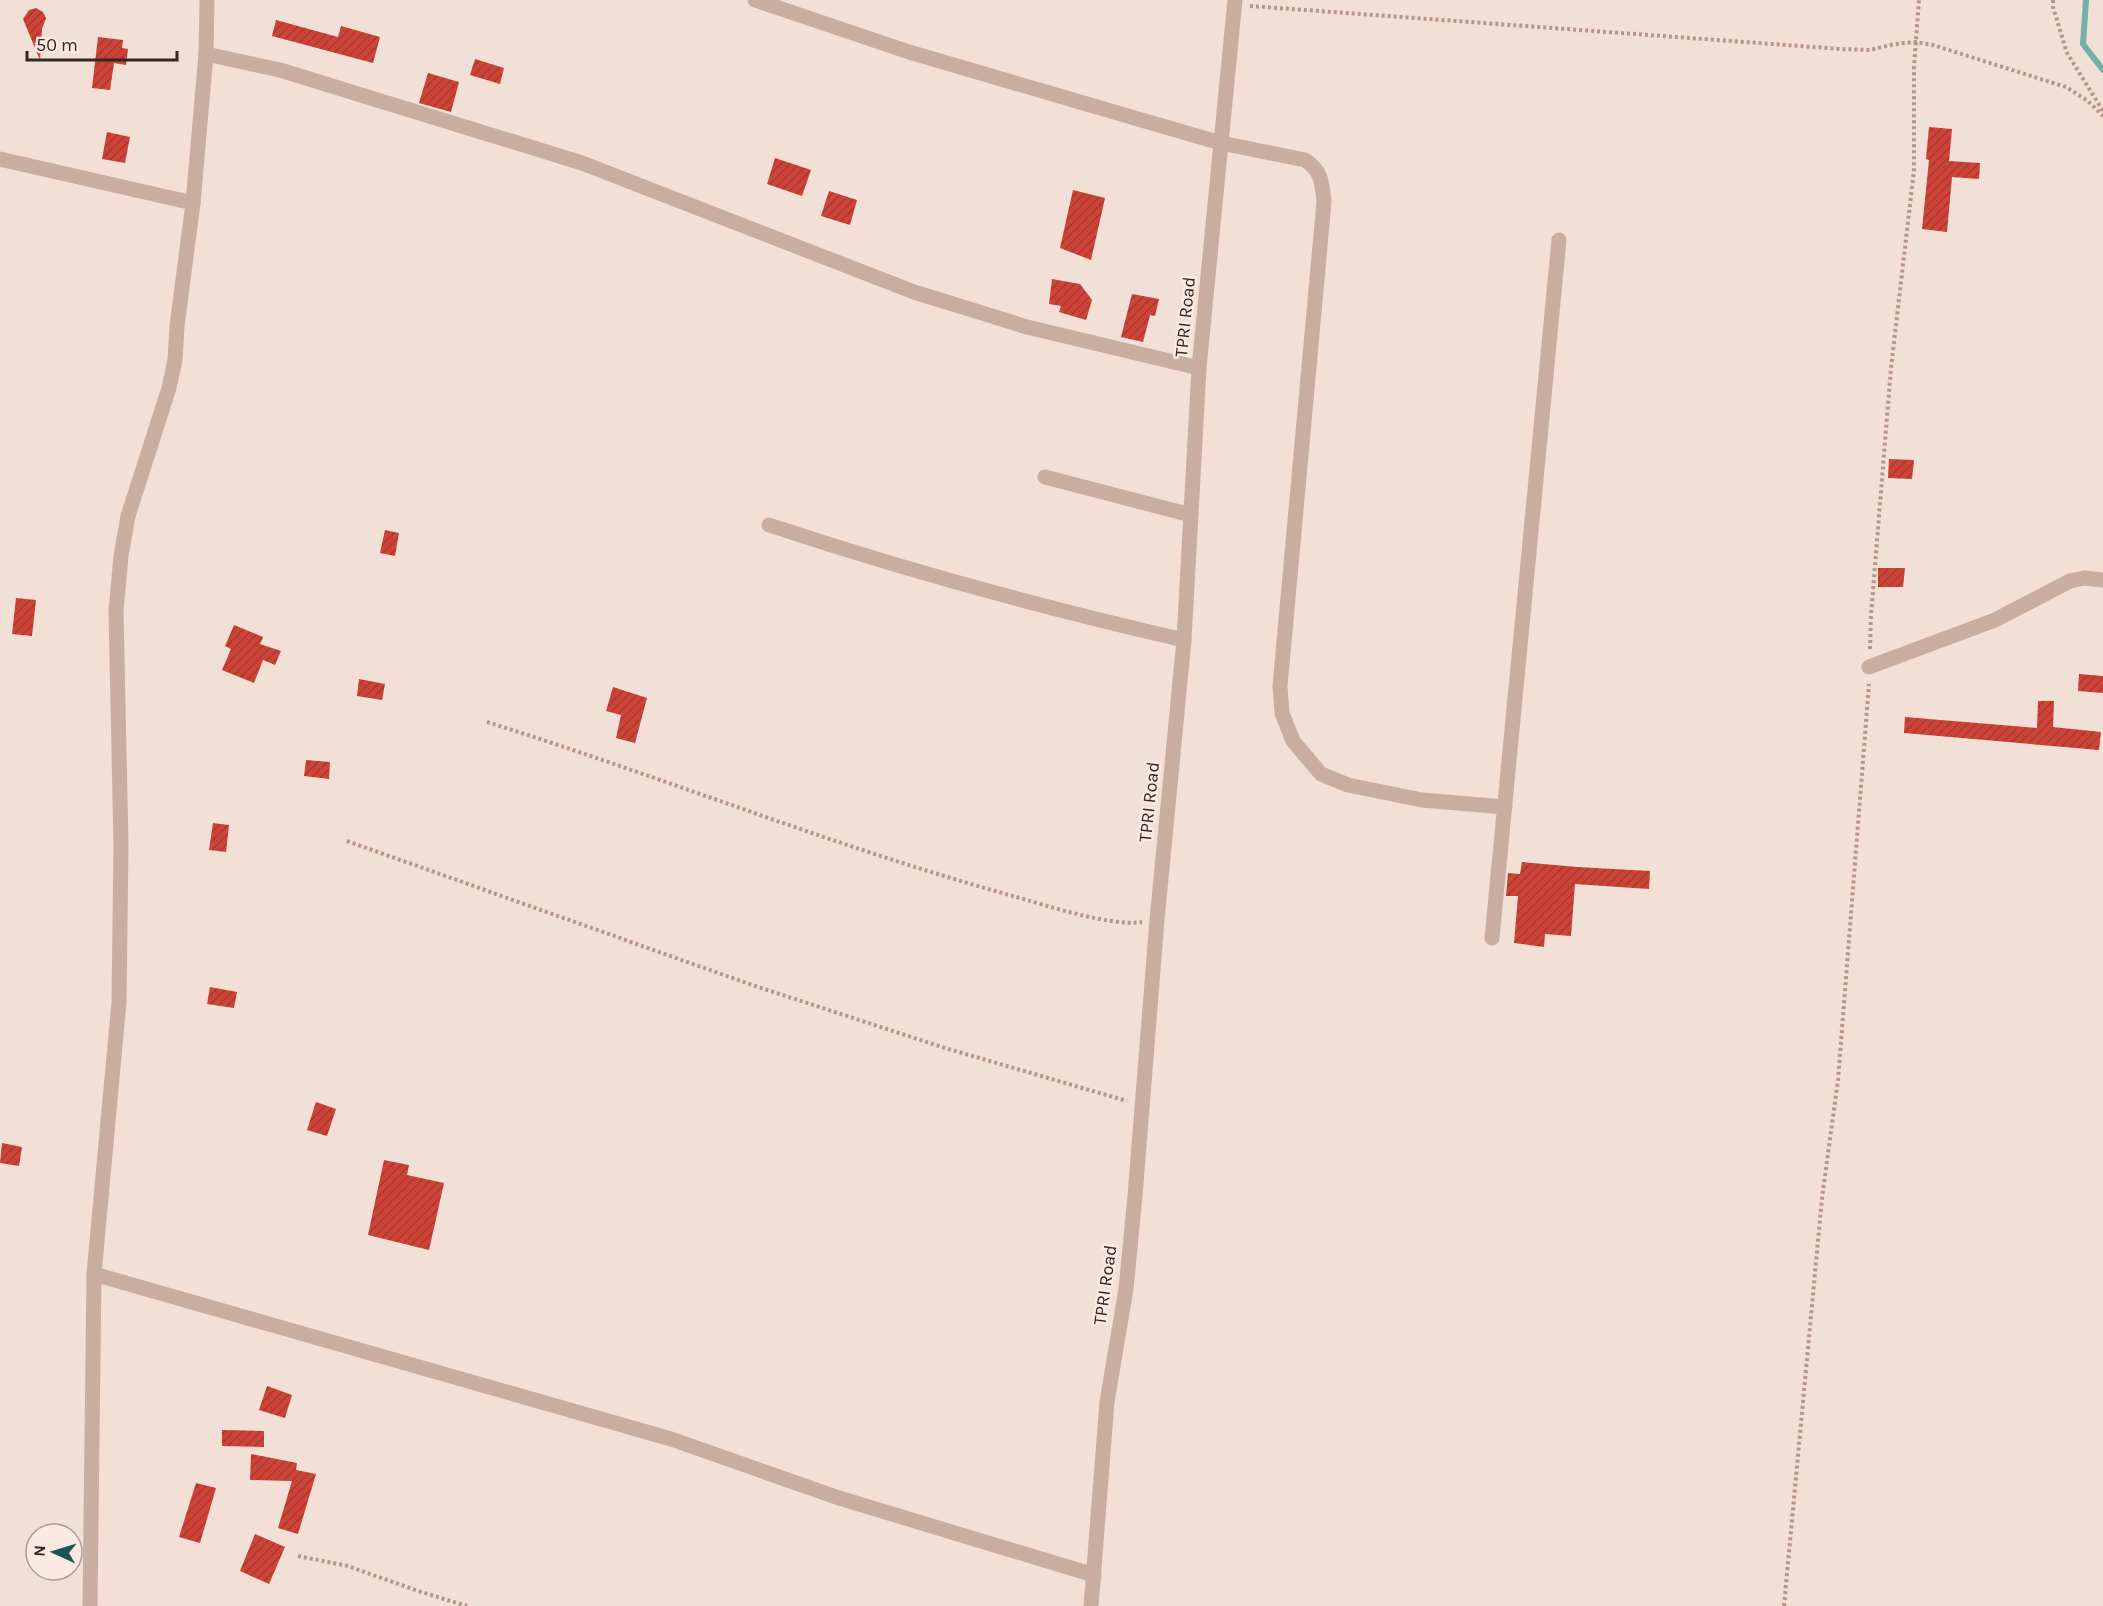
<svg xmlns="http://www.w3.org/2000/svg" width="2103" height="1606" viewBox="0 0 2103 1606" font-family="Karla,sans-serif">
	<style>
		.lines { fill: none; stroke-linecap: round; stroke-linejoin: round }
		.stream { stroke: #72b0a8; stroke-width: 6 }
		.building { fill: url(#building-hatch) }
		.path { stroke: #b6968b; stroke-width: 4; stroke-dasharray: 3 3; stroke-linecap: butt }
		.minor { stroke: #caada1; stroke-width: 15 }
		.labels { text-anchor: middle; stroke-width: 5; stroke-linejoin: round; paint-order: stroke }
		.street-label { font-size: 18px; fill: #332624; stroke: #faeae1 }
	</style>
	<defs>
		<pattern id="building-hatch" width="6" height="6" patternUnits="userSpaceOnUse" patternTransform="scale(1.5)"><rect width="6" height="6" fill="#cd4337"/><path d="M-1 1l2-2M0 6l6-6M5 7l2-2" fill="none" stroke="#a7382e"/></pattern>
	</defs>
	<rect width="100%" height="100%" fill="#f2dfd5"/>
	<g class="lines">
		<!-- stream -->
		<path class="stream" d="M2086,0L2083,44L2103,70"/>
	</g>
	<!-- building -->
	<g class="building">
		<path d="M36,8L43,12L46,18L42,29L40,60L23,19L29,10Z"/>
		<path d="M276,20L338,37L341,26L380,37L373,63L272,36Z"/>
		<path d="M98,37L123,40L122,48L128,49L126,65L114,63L110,90L92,88Z"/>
		<path d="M475,59L504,68L500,84L470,75Z"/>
		<path d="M428,73L459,82L451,112L419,103Z"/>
		<path d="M1929,127L1952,129L1949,161L1980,163L1979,179L1952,177L1947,232L1922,229L1929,160L1926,159Z"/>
		<path d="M107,132L130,137L125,163L102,159Z"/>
		<path d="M775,158L811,170L802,196L767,184Z"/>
		<path d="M1073,190L1105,198L1091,260L1060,248Z"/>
		<path d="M829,191L857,200L850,225L821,216Z"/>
		<path d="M1052,279L1080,284L1092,300L1086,320L1059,312L1061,306L1049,304Z"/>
		<path d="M1132,294L1159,299L1155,316L1150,315L1143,342L1121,337Z"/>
		<path d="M1889,459L1914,460L1912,479L1888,478Z"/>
		<path d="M385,530L399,533L395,556L380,553Z"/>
		<path d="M1878,568H1905L1903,587H1878Z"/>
		<path d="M16,598L36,600L32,636L12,634Z"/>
		<path d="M234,625L263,637L260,644L281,651L275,665L263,660L254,683L222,670L231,649L225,646Z"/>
		<path d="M2079,674L2103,676V693L2078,691Z"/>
		<path d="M359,679L385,684L382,700L357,696Z"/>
		<path d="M613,687L647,698L635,743L616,738L621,715L606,711Z"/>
		<path d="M2038,701H2054L2053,727L2101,732L2099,750L1904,733L1905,717L2037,728Z"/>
		<path d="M306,760L330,762L329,779L304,776Z"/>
		<path d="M213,823L229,825L226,852L209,850Z"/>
		<path d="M1522,862L1577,867L1650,871L1649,889L1575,884L1571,936L1545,934L1544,947L1514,943L1518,896H1506L1508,873L1520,874Z"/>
		<path d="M210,987L237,992L234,1008L207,1004Z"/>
		<path d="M316,1102L336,1109L327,1136L307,1130Z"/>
		<path d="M2,1143L22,1147L19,1166L0,1163Z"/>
		<path d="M384,1160L409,1165L407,1175L444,1183L429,1250L368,1235Z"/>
		<path d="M267,1386L292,1395L285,1418L259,1410Z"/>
		<path d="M222,1430L264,1431V1447L222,1446Z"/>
		<path d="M251,1454L297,1463L296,1470L316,1474L298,1534L278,1528L292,1481L250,1480Z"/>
		<path d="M196,1483L216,1488L200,1543L179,1537Z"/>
		<path d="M255,1534L285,1547L269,1584L240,1571Z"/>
	</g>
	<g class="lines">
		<!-- path -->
		<g class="path">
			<path d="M2053,0V7L2067,53L2103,111"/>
			<path d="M1250,6L1841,49L1870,50L1895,44L1916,42L1933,45L2066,87L2088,101L2103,116"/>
			<path d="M1870,649L1871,615L1891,368L1914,170V67L1919,0"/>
			<path d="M487,722C663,777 835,847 1013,896C1045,905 1111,927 1142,922"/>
			<path d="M347,841L752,985L945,1048L1127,1101"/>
			<path d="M298,1556L348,1566L418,1591L467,1606"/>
			<path d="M1784,1606L1822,1198L1838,1080L1869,684"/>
		</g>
		<!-- minor -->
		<g class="minor">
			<path d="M755,0L909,52L1138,119L1221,143L1305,160C1322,171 1322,183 1324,202L1280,686L1282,713L1293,741L1321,774L1348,785L1422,800L1505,807"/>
			<path d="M206,54L280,70L582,163L914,292L1027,327L1199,368"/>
			<path d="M0,159L193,203"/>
			<path d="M1045,477L1191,515"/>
			<path d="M769,525C905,570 1044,608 1184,640"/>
			<path d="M1869,667L1995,620L2070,581L2084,578L2103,580"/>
			<path d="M1492,938L1559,240"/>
			<path d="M94,1274L671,1439L839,1498L1094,1575"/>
			<path d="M90,1606L94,1274L119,1002L121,845L116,611L121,556L128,516L169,388L175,360L177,326L193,203L206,54L207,0"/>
			<path d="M1091,1606L1107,1402L1126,1289L1135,1196L1157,920L1184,640L1199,368L1235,0"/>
		</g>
	</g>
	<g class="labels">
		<!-- street labels -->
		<g class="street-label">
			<text transform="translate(1185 317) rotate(-84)" y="6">TPRI Road</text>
			<text transform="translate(1149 802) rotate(-84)" y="6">TPRI Road</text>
			<text transform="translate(1105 1285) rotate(-82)" y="6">TPRI Road</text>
		</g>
	</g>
	<!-- north arrow -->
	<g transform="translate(54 1552) rotate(274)"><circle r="28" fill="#faeae1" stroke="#aa9c95" stroke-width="1.5"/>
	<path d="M0-4.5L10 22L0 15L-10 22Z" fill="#185750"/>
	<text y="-9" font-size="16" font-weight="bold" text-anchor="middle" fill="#332624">N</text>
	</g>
	<!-- scale -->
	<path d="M27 51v9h150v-9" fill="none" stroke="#332624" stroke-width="3"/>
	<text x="36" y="51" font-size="18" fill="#332624" stroke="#faeae1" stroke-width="4.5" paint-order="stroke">50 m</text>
</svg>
